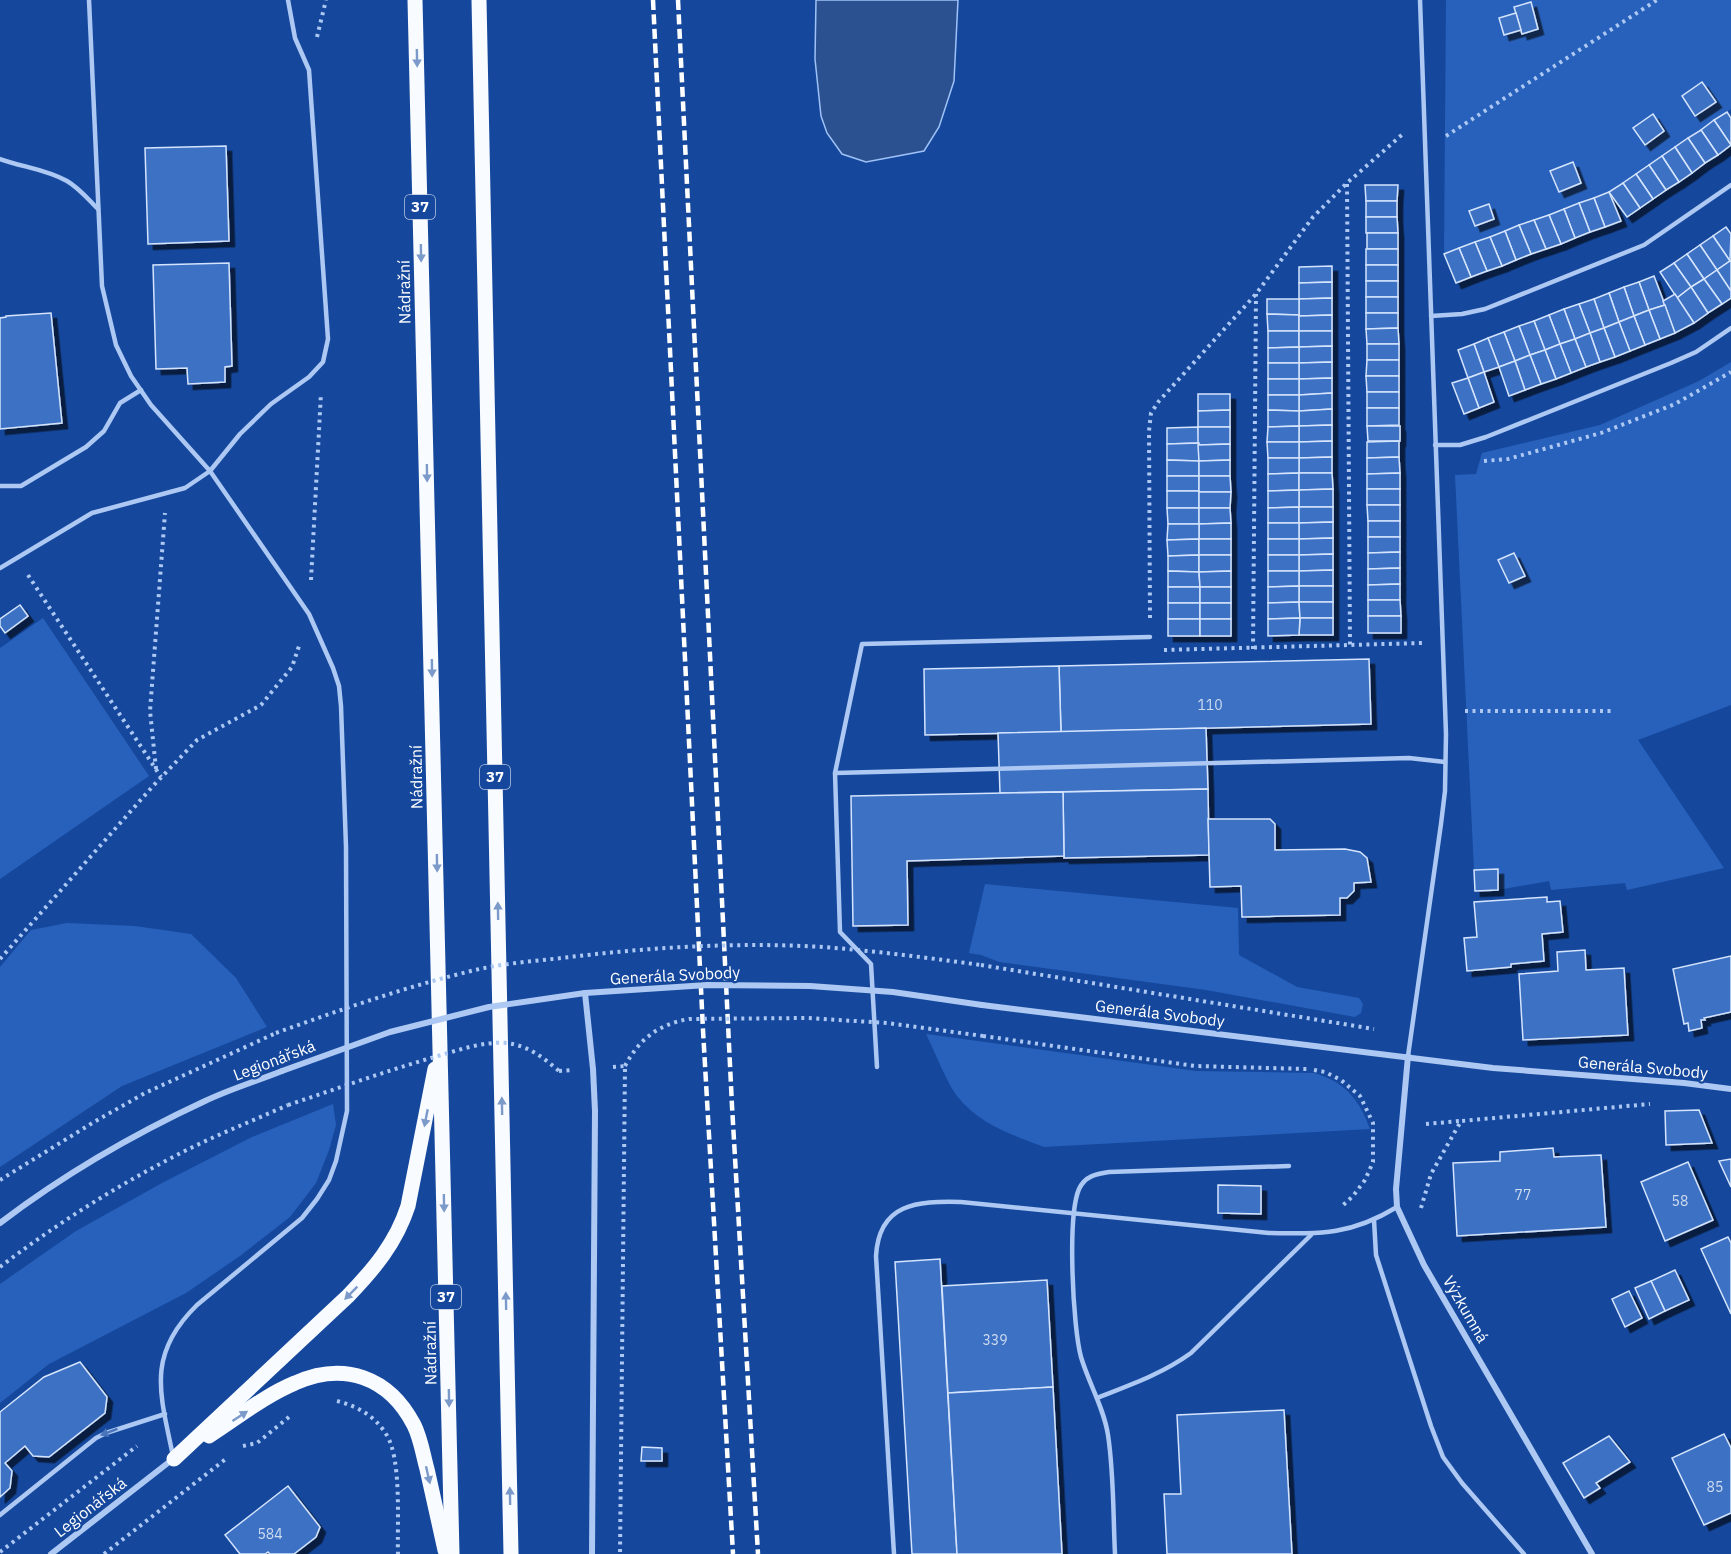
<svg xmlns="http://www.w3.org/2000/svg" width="1731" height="1554" viewBox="0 0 1731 1554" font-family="'IBM Plex Sans',sans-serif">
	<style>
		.green { fill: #2861bb }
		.water { fill: #2c5191; stroke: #9fc2f6; stroke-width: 1.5 }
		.building { fill: #3d71c4; stroke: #d4e4fd; stroke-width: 1.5; filter: url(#shadow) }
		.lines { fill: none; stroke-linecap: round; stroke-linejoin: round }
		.path { stroke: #acc8f3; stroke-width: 4; stroke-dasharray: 3 4.5; stroke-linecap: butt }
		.lane { stroke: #acc8f3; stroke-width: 4.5 }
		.street { stroke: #acc8f3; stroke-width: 6 }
		.primary { stroke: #f8fbff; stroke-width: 15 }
		.rail { stroke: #fff; stroke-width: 4.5; stroke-dasharray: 10 4.5; stroke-linecap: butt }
		.path-bridge { stroke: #acc8f3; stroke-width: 4; stroke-dasharray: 3 4.5; stroke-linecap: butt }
		.street-bridge { stroke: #acc8f3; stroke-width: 6 }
		.oneway { fill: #7b99c9 }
		.oneway2 { fill: #4a75bb }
		.labels { text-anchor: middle; stroke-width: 4.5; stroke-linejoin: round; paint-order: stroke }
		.number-label { font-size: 14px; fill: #cedcf0 }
		.shield { fill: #15489d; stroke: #b9c8e2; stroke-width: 1.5 }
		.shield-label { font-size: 15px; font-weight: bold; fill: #fff }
		.street-label { font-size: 16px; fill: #fff; stroke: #15489d }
	</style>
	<defs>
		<filter id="shadow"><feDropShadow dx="5.5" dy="5.5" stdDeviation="0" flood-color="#0009"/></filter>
	</defs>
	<rect width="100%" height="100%" fill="#15489d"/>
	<!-- green -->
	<g class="green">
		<path d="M1446,0H1731V109L1609,192L1444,254Z"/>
		<path d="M1731,362V705L1638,740L1724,868L1627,890L1625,883L1551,890L1549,881L1498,890L1475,891L1455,475L1476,474L1482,453L1600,425L1699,381Z"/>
		<path d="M43,618L149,776L0,879V648Z"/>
		<path d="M985,884L1238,908L1239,955L1297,987L1359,998L1363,1004L1361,1013L1355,1017L1206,990L999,962L981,955L969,953Z"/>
		<path d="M67,923L135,926L191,934L236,978L267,1027L122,1086L0,1167V967L31,930Z"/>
		<path d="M926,1034L1196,1071L1314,1073C1345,1082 1359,1099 1370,1129L1044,1147C1012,1135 979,1124 957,1096C946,1081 935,1052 926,1034Z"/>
		<path d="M333,1104L336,1125L329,1150L316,1183L290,1217L240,1256L186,1293L49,1364L0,1403V1284L76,1231L162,1183L252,1137Z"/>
	</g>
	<!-- water -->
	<path class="water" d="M816,0H958L954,81L939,127L924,151L866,162L842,154L827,133L821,116L815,59Z"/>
	<!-- building -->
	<g class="building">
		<path d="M1531,2L1538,29L1522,34L1514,7Z"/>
		<path d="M1516,13L1521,30L1504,35L1499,18Z"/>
		<path d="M1702,82L1716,102L1695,116L1682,96Z"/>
		<path d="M1727,112L1731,118V145L1714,120Z"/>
		<path d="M1653,114L1664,131L1645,145L1633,128Z"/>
		<path d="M1714,120L1731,145L1718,155L1701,130Z"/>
		<path d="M1701,130L1718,155L1705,163L1688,138Z"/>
		<path d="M1688,138L1705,163L1692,173L1675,147Z"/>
		<path d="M226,146L229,241L148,244L145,148Z"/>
		<path d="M1675,147L1692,173L1679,182L1662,156Z"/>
		<path d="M1662,156L1679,182L1666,190L1649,165Z"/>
		<path d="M1573,162L1581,183L1559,192L1550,171Z"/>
		<path d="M1649,165L1666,190L1653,199L1636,174Z"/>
		<path d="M1636,174L1653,199L1640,208L1623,183Z"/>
		<path d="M1623,183L1640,208L1627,217L1609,192Z"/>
		<path d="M1365,185H1398L1397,201H1366Z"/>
		<path d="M1609,192L1621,221L1605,227L1594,198Z"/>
		<path d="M1594,198L1605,227L1590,232L1579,203Z"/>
		<rect x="1366" y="201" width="31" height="16"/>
		<path d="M1579,203L1590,232L1575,238L1564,209Z"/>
		<path d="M1489,204L1494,219L1475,226L1469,211Z"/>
		<path d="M1564,209L1575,238L1561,244L1549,215Z"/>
		<path d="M1549,215L1561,244L1546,249L1534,220Z"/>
		<path d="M1366,217H1397L1398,233H1366Z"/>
		<path d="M1534,220L1546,249L1531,254L1519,225Z"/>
		<path d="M1519,225L1531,254L1516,260L1505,231Z"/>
		<path d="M1726,227L1731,234L1730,261L1713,236Z"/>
		<path d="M1505,231L1516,260L1502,266L1490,237Z"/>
		<path d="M1398,233V249H1367V233Z"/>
		<path d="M1713,236L1730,261L1717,270L1700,245Z"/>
		<path d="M1490,237L1502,266L1487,271L1475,242Z"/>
		<path d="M1475,242L1487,271L1471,277L1459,248Z"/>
		<path d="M1700,245L1717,270L1704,279L1687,254Z"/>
		<path d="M1459,248L1471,277L1456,283L1444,254Z"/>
		<rect x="1366" y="249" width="32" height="16"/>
		<path d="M1687,254L1704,279L1691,287L1674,263Z"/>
		<path d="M1730,261L1731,262V291L1717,270Z"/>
		<path d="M229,263L232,366L225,367V382L188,384L187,368L156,369L153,265Z"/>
		<path d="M1674,263L1691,287L1677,298L1660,272Z"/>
		<rect x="1366" y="265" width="32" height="16"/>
		<path d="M1332,266V282L1299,283V267Z"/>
		<path d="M1717,270L1731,291V298L1722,304L1704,279Z"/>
		<path d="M1654,276L1665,305L1649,310L1639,282Z"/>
		<path d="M1704,279L1722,304L1708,313L1691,287Z"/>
		<rect x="1366" y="281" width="32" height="16"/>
		<path d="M1332,282V298L1299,299V283Z"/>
		<path d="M1639,282L1649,310L1634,316L1624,287Z"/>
		<path d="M1624,287L1634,316L1619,322L1609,293Z"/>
		<path d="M1691,287L1708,313L1694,323L1677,298Z"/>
		<path d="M1609,293L1619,322L1604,328L1594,299Z"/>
		<path d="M1675,294L1694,323L1675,333L1663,301Z"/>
		<rect x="1366" y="297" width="32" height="16"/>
		<path d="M1332,298V315L1299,316V299Z"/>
		<path d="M1267,299H1299V315L1267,314Z"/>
		<path d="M1594,299L1604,328L1590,333L1579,304Z"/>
		<path d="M1579,304L1590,333L1575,339L1564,309Z"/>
		<path d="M1665,305L1675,333L1660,339L1649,310Z"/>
		<path d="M1564,309L1575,339L1560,344L1549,315Z"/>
		<path d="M1649,310L1660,339L1645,345L1634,316Z"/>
		<path d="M51,313L62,423L0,429V318L6,317V316Z"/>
		<path d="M1366,313H1398V328L1366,329Z"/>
		<path d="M1267,314L1299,315V331H1268Z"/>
		<path d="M1332,315V331H1299V316Z"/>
		<path d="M1549,315L1560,344L1545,350L1534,321Z"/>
		<path d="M1634,316L1645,345L1630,351L1619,322Z"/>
		<path d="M1534,321L1545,350L1530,355L1519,326Z"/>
		<path d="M1619,322L1630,351L1615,357L1604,328Z"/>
		<path d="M1519,326L1530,355L1515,361L1504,332Z"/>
		<path d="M1398,328L1399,344H1367L1366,329Z"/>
		<path d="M1604,328L1615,357L1600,362L1590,333Z"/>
		<path d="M1268,331H1299V347L1268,348Z"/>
		<path d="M1299,331H1332V346L1299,347Z"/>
		<path d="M1504,332L1515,361L1499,367L1488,338Z"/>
		<path d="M1590,333L1600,362L1586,367L1575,339Z"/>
		<path d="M1488,338L1499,367L1484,372L1474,344Z"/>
		<path d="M1575,339L1586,367L1571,373L1560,344Z"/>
		<rect x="1367" y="344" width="32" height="16"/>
		<path d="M1474,344L1484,372L1468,378L1458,350Z"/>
		<path d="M1560,344L1571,373L1556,379L1545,350Z"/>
		<path d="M1332,346V362L1299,363V347Z"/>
		<path d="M1299,347V363H1268V348Z"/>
		<path d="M1545,350L1556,379L1541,384L1530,355Z"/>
		<path d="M1530,355L1541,384L1525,390L1515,361Z"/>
		<path d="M1367,360H1399V376H1366Z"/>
		<path d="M1515,361L1525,390L1509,396L1499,367Z"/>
		<path d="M1332,362V378L1299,379V363Z"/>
		<rect x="1268" y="363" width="31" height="16"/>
		<path d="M1484,372L1494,402L1479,408L1468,378Z"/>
		<path d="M1366,376H1399V392H1367Z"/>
		<path d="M1332,378V393L1299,395V379Z"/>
		<path d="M1468,378L1479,408L1464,414L1452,383Z"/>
		<rect x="1268" y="379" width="31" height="16"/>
		<rect x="1367" y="392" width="32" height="16"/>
		<path d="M1332,393V409L1299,411V395Z"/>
		<path d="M1198,394H1230V410L1198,411Z"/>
		<path d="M1268,395H1299V411L1268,410Z"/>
		<path d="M1367,408H1399V425L1367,426Z"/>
		<path d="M1332,409V425L1299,426V411Z"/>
		<path d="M1230,410V427H1198V411Z"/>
		<path d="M1268,410L1299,411V426L1268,427Z"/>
		<path d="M1332,425V441L1299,442V426Z"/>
		<path d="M1299,426V442H1267L1268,427Z"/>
		<path d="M1367,426H1400V441H1368Z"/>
		<path d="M1198,427L1199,443L1167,444V428Z"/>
		<path d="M1198,427H1230V444L1198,445Z"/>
		<path d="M1332,441V457L1299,458V442Z"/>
		<path d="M1399,441V457L1367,458V442Z"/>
		<path d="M1267,442H1299V458H1268Z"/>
		<path d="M1199,443V461L1167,460V444Z"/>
		<path d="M1230,444V460L1199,461L1198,445Z"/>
		<path d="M1332,457V473H1299V458Z"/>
		<path d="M1399,457L1400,473L1367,474V458Z"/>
		<path d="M1268,458H1299V473L1268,474Z"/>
		<path d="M1167,460L1199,461V476H1167Z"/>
		<path d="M1230,460V476H1199V461Z"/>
		<path d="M1299,473V490L1268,491V474Z"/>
		<path d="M1299,473H1332L1333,489L1299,490Z"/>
		<path d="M1400,473V489H1367V474Z"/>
		<rect x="1167" y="476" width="32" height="15"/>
		<path d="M1199,476H1230L1231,492H1199Z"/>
		<path d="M1333,489V507H1299V490Z"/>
		<rect x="1367" y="489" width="33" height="16"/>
		<path d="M1299,490V507L1268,508V491Z"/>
		<rect x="1167" y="491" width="32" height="17"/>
		<path d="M1199,492H1231L1230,508H1199Z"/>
		<path d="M1367,505H1400V521H1368Z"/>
		<path d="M1299,507V523H1268V508Z"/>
		<path d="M1299,507H1333V522L1299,523Z"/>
		<path d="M1167,508H1199V524H1168Z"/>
		<path d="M1199,508H1230L1231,523L1199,524Z"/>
		<rect x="1368" y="521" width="32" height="16"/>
		<path d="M1333,522V538L1299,539V523Z"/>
		<path d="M1231,523V539H1199V524Z"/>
		<rect x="1268" y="523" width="31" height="16"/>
		<path d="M1168,524H1199V539L1167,540Z"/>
		<path d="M1368,537H1400V552L1368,553Z"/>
		<path d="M1333,538V554L1299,555V539Z"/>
		<path d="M1199,539V555L1168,556L1167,540Z"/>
		<rect x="1199" y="539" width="32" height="16"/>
		<rect x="1268" y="539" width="31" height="16"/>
		<path d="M1400,552V568L1368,569V553Z"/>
		<path d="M1514,553L1525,576L1509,583L1498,560Z"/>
		<path d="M1333,554V570L1299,571V555Z"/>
		<path d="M1199,555V572L1168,571V556Z"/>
		<path d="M1199,555H1231V571L1199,572Z"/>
		<rect x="1268" y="555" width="31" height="16"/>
		<path d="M1400,568V584L1368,585V569Z"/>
		<path d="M1333,570V586H1299V571Z"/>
		<path d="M1168,571L1199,572L1200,587H1168Z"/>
		<path d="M1231,571V587H1200L1199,572Z"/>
		<path d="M1268,571H1299V586L1268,587Z"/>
		<path d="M1400,584V600H1368V585Z"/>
		<rect x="1299" y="586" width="34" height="16"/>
		<path d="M1299,586V602L1268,603V587Z"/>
		<rect x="1168" y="587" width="32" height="16"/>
		<rect x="1200" y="587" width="31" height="16"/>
		<path d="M1368,600H1400L1401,616H1368Z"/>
		<path d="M1299,602L1300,618L1268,619V603Z"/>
		<path d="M1299,602H1333V618H1300Z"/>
		<rect x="1168" y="603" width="32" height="16"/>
		<rect x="1200" y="603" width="31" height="16"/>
		<path d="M20,605L28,616L5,633L0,626V619Z"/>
		<rect x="1368" y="616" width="33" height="17"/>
		<path d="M1300,618H1333V635H1299Z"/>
		<path d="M1300,618L1299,635L1268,636V619Z"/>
		<rect x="1168" y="619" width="32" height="17"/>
		<rect x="1200" y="619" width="31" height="17"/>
		<path d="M1369,659L1371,724L1061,732L1059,666Z"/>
		<path d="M1059,666L1061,732L925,735L924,669Z"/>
		<path d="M1206,728L1208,789L1000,793L998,733Z"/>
		<path d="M1208,789L1209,855L1064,858L1063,792Z"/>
		<path d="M1063,792L1064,856L907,861L908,925L853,926L851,796Z"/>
		<path d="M1208,819H1270L1275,824V850L1345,849L1360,852L1367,858L1371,882L1354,883V891L1347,898H1340V915L1242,917L1241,886L1210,887Z"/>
		<path d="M1498,869V890L1475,891L1474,870Z"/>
		<path d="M1547,897V902L1560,901L1563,932L1542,934L1544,961L1511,964V967L1467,971L1464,938L1477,937L1474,902Z"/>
		<path d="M1585,950L1586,970L1624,968L1628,1035L1523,1040L1519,974L1558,971L1557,952Z"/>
		<path d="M1731,956V1012L1704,1018L1705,1020H1701L1702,1028L1689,1031L1688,1023L1684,1024L1673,969Z"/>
		<path d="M1699,1110L1712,1143L1666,1145L1665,1111Z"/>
		<path d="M1553,1148L1554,1157L1601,1155L1606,1227L1457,1236L1453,1163L1500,1161V1152Z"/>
		<path d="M1731,1159V1187L1719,1161Z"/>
		<path d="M1688,1162L1713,1220L1665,1241L1641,1182Z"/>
		<path d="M1218,1185L1261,1186V1214L1218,1213Z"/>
		<path d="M1728,1237L1731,1243V1314L1701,1249Z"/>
		<path d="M940,1259L957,1554H912L895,1262Z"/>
		<path d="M1675,1270L1689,1300L1665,1311L1651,1281Z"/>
		<path d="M1047,1280L1053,1387L948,1393L942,1286Z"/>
		<path d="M1651,1281L1665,1311L1649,1319L1635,1288Z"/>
		<path d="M1629,1291L1642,1318L1625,1327L1612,1299Z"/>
		<path d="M80,1362L107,1397L105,1413L49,1457L33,1456L25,1446L5,1463L12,1471L10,1488L0,1497V1412L44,1377Z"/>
		<path d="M1053,1387L1062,1554H957L948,1393Z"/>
		<path d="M1284,1410L1292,1554H1167L1164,1494H1181L1177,1415Z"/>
		<path d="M1724,1434L1731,1448V1513L1704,1525L1672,1458Z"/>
		<path d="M1609,1436L1630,1462L1596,1483L1600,1488L1584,1498L1563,1463Z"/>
		<path d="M642,1447L662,1448V1461H641Z"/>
		<path d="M288,1486L320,1527L316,1537L294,1554H270L268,1552L265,1554H240L225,1535Z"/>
	</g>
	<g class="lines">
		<!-- path -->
		<g class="path">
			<path d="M317,37L326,0"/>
			<path d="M1446,136L1657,0"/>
			<path d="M1347,184L1350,646"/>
			<path d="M1484,461L1508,459L1601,433L1675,404L1731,372"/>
			<path d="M28,575L161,777"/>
			<path d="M311,580L321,393"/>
			<path d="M1150,618L1149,431L1151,413L1159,401L1256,294L1313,217L1347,183L1404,133"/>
			<path d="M1253,649L1256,294"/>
			<path d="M1164,650L1423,643"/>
			<path d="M1465,711H1614"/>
			<path d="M156,769L150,711L165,513"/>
			<path d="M0,959L153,786L197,740L261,705L292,667L300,643"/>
			<path d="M981,965L1374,1029"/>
			<path d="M983,1036L1195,1066L1307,1069"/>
			<path d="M613,1067L625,1066L620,1554"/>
			<path d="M1314,1070L1325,1072L1341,1080L1360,1096L1373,1123V1162L1365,1180L1353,1196L1341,1207"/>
			<path d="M559,1071L573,1070"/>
			<path d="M1426,1124L1460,1121"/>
			<path d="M0,1180L94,1122L145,1093L276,1033"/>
			<path d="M1421,1208L1431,1174L1461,1121L1650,1104"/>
			<path d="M0,1267C55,1225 113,1188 175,1156C211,1137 250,1122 288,1105"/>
			<path d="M337,1401C357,1406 375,1416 386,1434C402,1458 397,1524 398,1554"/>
			<path d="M243,1446L257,1443L289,1417"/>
			<path d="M0,1552L137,1446"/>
			<path d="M104,1554L227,1458"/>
		</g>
		<!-- lane -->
		<g class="lane">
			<path d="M89,0L102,286L116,345L131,376L151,405L210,471L309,614L333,668L339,686L341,706L346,847L347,1111L336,1161L329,1180L317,1199L302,1218L197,1305C146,1355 160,1393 173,1456"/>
			<path d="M0,159C22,167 46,169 67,181C79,188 88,199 98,209"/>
			<path d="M1431,316L1462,314L1485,309L1644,245L1731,185"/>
			<path d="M1435,445H1460L1486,437L1671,363L1696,352L1731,328"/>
			<path d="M0,486H21L86,447L104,431L120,403L141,390"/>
			<path d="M0,568L92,513L185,488L210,471L240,434L271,404L309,377L323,362L328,339L309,70L295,38L288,0"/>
			<path d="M835,773L1409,758L1445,762"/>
			<path d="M1408,1056L1441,824L1445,791L1446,734L1420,0"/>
			<path d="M877,1067L871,964L840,932L835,773L862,644L1150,637"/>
			<path d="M1374,1220L1376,1255L1431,1426L1443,1457L1462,1483L1524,1554"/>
			<path d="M1097,1398C1130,1385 1162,1374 1191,1353L1311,1235"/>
			<path d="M0,1515L96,1438L106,1433L165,1414"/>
			<path d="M894,1554L876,1256C879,1203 917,1201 961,1202L1269,1233C1321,1234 1351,1235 1397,1207"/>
			<path d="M1115,1554C1113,1515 1114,1474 1108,1435C1104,1408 1089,1384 1081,1357C1073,1328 1067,1217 1079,1189C1085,1176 1096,1174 1109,1172L1289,1166"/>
		</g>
		<!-- street -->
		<g class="street">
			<path d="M585,993L593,1069L595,1111L592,1554"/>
			<path d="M982,1005L1493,1068L1684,1083L1731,1089"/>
			<path d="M1408,1056L1396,1189L1397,1207L1424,1265L1592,1554"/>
			<path d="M0,1223C63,1175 134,1134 205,1101C230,1089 257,1081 282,1071"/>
			<path d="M51,1554L173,1459"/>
		</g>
		<!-- primary -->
		<g class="primary">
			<path d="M415,0L452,1554"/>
			<path d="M479,0L511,1554"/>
			<path d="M209,1436C237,1418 264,1396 295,1383C344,1361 389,1377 414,1425C421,1439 423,1455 427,1469C433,1496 439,1523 445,1550"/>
			<path d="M174,1459L348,1296C374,1269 396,1243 408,1206L435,1069"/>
		</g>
		<!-- rail -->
		<g class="rail">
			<path d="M653,0L703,1030L733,1554"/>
			<path d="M678,0L732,1106L758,1554"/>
		</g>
		<!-- path-bridge -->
		<g class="path-bridge">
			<path d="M276,1033C340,1010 405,987 471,971C503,963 537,961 570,957C654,947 739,942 823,947C876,951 929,958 981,965"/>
			<path d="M625,1066C639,1039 659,1024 689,1019L807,1018L887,1023L983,1036"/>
			<path d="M288,1105C336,1089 383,1072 431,1058C456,1051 482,1041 507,1043C529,1046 544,1058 559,1071"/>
		</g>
		<!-- street-bridge -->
		<path class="street-bridge" d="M282,1071L390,1032L489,1007L585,993L707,985L810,986L893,992L982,1005"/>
	</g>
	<!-- one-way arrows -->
	<defs><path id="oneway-solid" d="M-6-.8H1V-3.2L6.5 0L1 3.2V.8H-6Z" transform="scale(1.5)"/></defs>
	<g class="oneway">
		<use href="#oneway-solid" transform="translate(417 58) rotate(89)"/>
		<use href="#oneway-solid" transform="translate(421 253) rotate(89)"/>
		<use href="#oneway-solid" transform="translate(427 473) rotate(89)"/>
		<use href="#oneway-solid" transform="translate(432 668) rotate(89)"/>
		<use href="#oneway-solid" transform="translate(437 863) rotate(89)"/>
		<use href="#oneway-solid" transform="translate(498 911) rotate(-91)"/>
		<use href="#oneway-solid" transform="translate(502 1106) rotate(-91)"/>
		<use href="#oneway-solid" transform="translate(426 1118) rotate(101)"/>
		<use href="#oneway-solid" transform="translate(444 1203) rotate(89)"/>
		<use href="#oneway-solid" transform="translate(351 1293) rotate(135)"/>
		<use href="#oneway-solid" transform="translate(506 1301) rotate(-91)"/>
		<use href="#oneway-solid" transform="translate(449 1398) rotate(89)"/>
		<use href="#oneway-solid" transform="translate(240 1416) rotate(-33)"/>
		<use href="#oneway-solid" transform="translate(428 1475) rotate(77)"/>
		<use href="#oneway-solid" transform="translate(510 1496) rotate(-91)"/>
	</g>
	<use class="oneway2" href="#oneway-solid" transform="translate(109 1432) rotate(159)"/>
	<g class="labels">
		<!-- number labels -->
		<g class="number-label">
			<text x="1210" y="710">110</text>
			<text x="1523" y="1200">77</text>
			<text x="1680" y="1206">58</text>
			<text x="995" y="1345">339</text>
			<text x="1715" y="1492">85</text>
			<text x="270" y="1539">584</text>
		</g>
		<!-- shield labels -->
		<g class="shield">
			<rect x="405" y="195" width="30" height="24" rx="4.5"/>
			<rect x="480" y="765" width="30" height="24" rx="4.5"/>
			<rect x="431" y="1285" width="30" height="24" rx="4.5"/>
		</g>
		<g class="shield-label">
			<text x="420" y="212">37</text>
			<text x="495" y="782">37</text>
			<text x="446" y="1302">37</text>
		</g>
		<!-- street labels -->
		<g class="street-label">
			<text transform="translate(404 292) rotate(-91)" y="6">Nádražní</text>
			<text transform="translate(416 777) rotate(-91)" y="6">Nádražní</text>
			<text transform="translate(675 975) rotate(-3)" y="6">Generála Svobody</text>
			<text transform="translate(1160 1013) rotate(7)" y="6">Generála Svobody</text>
			<text transform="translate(274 1060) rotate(-21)" y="6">Legionářská</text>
			<text transform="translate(1643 1067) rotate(5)" y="6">Generála Svobody</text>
			<text transform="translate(1466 1309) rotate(60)" y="6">Výzkumná</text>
			<text transform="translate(430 1353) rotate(-91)" y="6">Nádražní</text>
			<text transform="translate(90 1507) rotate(-38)" y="6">Legionářská</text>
		</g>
	</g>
</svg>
